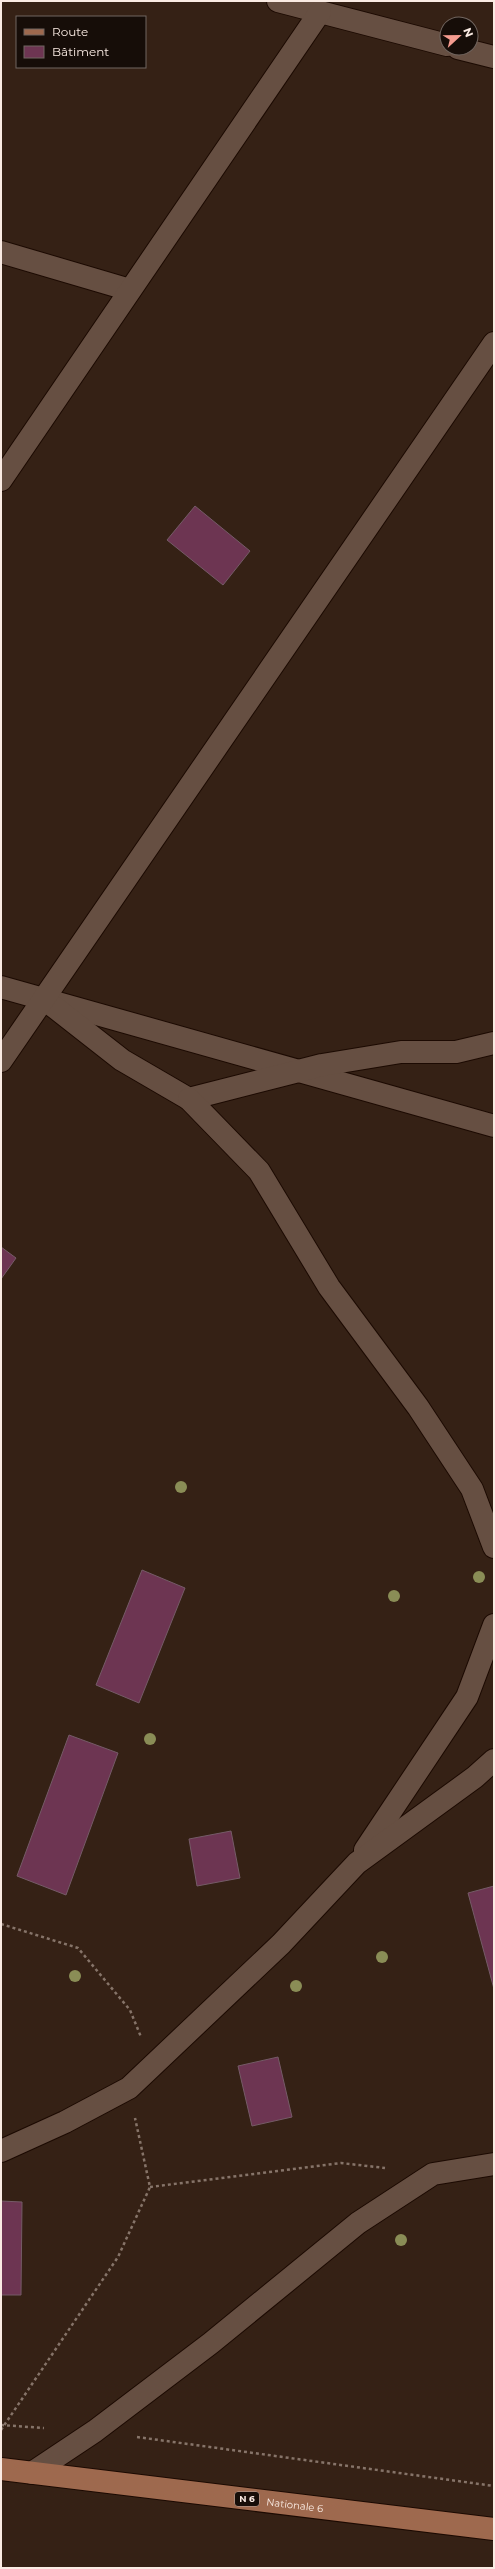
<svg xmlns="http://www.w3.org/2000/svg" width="495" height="2569" viewBox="0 0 495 2569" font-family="Montserrat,sans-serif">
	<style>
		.building { fill: #6d3552; stroke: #755b67 }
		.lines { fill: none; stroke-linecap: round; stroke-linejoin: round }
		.minor-casing { stroke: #1c0a02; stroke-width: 24 }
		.primary-casing { stroke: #1c0a02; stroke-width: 24 }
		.path { stroke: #867469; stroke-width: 2.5; stroke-dasharray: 3 3; stroke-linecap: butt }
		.minor { stroke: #664f42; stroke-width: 22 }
		.primary { stroke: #9e694e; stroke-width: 22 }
		.tree { fill: #8a8d56 }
		.labels { text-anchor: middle; stroke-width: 3; stroke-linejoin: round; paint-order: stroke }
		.shield { fill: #160d08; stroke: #b6a8a1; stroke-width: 1 }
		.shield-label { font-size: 9px; font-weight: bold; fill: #faebe3 }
		.street-label { font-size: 10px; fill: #faebe3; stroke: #160d08 }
	</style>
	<rect width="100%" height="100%" fill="#352115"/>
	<!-- building -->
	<g class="building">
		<path d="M195,506L250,551L223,585L167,540Z"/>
		<path d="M1,1247L16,1258L1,1279Z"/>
		<path d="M142,1570L185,1588L139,1703L96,1685Z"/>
		<path d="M69,1735L118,1753L66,1895L17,1876Z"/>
		<path d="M231,1831L240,1878L197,1886L189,1839Z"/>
		<path d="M494,1886V1989L468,1893Z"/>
		<path d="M278,2057L292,2117L252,2126L238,2066Z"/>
		<path d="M1,2201L22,2202L21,2295H1Z"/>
	</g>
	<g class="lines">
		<!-- minor casing -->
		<g class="minor-casing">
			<g id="minor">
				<path d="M278,1L447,45"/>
				<path d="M458,48L494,57"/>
				<path d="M1,252L130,290"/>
				<path d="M1,480L320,12"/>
				<path d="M1,987L494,1126"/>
				<path d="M53,1006L122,1060L189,1099L322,1065L401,1052H456L494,1043"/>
				<path d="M1,1061L494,343"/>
				<path d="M189,1099L259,1171L329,1287L418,1407L472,1489L494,1547"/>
				<path d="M365,1850L467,1697L494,1625"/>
				<path d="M1,2151L65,2122L129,2088L281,1944L357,1863L475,1777L494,1760"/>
				<path d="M32,2473L95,2431L211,2343L358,2223L433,2174L494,2164"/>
			</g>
		</g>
		<!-- primary casing -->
		<g class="primary-casing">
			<g id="primary">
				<path id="s1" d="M1,2469L494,2529"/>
			</g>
		</g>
		<!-- path -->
		<g class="path">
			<path d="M1,1924L78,1948L130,2010L141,2037"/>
			<path d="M150,2187L341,2163L385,2168"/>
			<path d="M1,2425L44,2428"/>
			<path d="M1,2430L118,2257L150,2187L135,2118"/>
			<path d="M137,2437L494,2486"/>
		</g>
		<!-- minor -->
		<use href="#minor" class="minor"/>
		<!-- primary -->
		<use href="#primary" class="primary"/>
	</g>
	<!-- trees -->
	<g class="tree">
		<circle cx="181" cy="1487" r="6"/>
		<circle cx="479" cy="1577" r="6"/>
		<circle cx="394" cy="1596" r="6"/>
		<circle cx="150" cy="1739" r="6"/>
		<circle cx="382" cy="1957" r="6"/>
		<circle cx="75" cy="1976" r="6"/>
		<circle cx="296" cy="1986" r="6"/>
		<circle cx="401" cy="2240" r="6"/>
	</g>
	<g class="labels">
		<!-- shield labels -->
		<rect class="shield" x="235" y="2492" width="24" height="14" rx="3"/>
		<g class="shield-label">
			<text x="247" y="2502">N 6</text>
		</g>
		<!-- street labels -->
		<g class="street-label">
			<text dy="4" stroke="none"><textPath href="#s1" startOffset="296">Nationale 6</textPath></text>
		</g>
	</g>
	<!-- border -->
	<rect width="495" height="2569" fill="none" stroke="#faebe3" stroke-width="4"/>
	<!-- legend -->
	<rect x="16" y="16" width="130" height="52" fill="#160d08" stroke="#716660"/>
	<rect x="24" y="29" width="20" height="6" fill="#9e694e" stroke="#716660"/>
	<text x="52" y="36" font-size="12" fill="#faebe3">Route</text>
	<rect x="24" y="46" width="20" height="12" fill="#6d3552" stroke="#716660"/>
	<text x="52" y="56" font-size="12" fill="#faebe3">Bâtiment</text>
	<!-- north arrow -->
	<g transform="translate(459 36) rotate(68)"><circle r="19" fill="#160d08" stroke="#716660"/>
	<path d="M0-3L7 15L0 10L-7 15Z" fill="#f59c90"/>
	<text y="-6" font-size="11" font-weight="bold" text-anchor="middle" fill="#faebe3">N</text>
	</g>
</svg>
